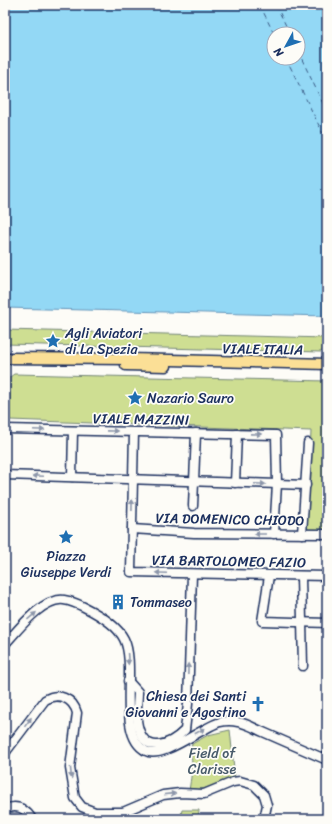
<svg xmlns="http://www.w3.org/2000/svg" width="332" height="824" viewBox="0 0 332 824" font-family="Sriracha,sans-serif">
	<style>
		.green { fill: #cede92; stroke: #748678 }
		.water { fill: #93d8f5; stroke: #6394b9; fill-rule: evenodd }
		.lines { fill: none; stroke-linecap: round; stroke-linejoin: round }
		.ferry { stroke: #395984; stroke-width: 1; stroke-dasharray: 5 4; stroke-linecap: butt }
		.minor-casing { stroke: #1b2f5e; stroke-width: 11 }
		.major-casing { stroke: #1b2f5e; stroke-width: 13 }
		.minor { stroke: #fdfcf7; stroke-width: 8 }
		.major { stroke: #fbdf96; stroke-width: 10 }
		.oneway { fill: #8c96aa }
		.labels { text-anchor: middle; stroke-width: 3.5; stroke-linejoin: round; paint-order: stroke }
		.poi-label { font-size: 14px; fill: #1b2f5e; stroke: #fdfcf7; text-anchor: start }
		.street-label { font-size: 14px; fill: #1b2f5e; stroke: #fdfcf7 }
		.park-label { font-size: 14px; fill: #485b6b; stroke: #fdfcf7 }
	</style>
	<rect width="100%" height="100%" fill="#fdfcf7"/>
	<filter id="ink" filterUnits="userSpaceOnUse"><feTurbulence type="fractalNoise" baseFrequency=".025" numOctaves="2"/><feDisplacementMap in="SourceGraphic" scale="8" xChannelSelector="R" yChannelSelector="G"/><feConvolveMatrix kernelMatrix="1 2 1 2 8 2 1 2 1" color-interpolation-filters="sRGB"/></filter>
	<g filter="url(#ink)">
		<!-- green -->
		<g class="green">
			<path d="M5,330L327,338V345L321,352L5,344Z"/>
			<path d="M14,374L327,381V531L307,530L311,431L10,420V377Z"/>
			<path d="M230,730L235,778L200,790L189,791C190,784 192,772 192,766C192,758 190,752 192,744L208,735Z"/>
			<path d="M182,810H199L198,819H180Z"/>
		</g>
		<!-- water -->
		<path class="water" d="M5,5H327V316L5,308ZM274,34H298V58H274Z"/>
		<g class="lines">
			<!-- ferry -->
			<g class="ferry">
				<path d="M260,5L274,34"/>
				<path d="M276,5L290,34"/>
				<path d="M298,51L327,112"/>
				<path d="M286,58L327,142"/>
			</g>
			<!-- minor casing -->
			<g class="minor-casing">
				<g id="minor">
					<path d="M5,429L276,435L277,484L274,534"/>
					<path d="M134,432L131,572L327,576"/>
					<path d="M5,475L306,485"/>
					<path d="M72,477L73,431"/>
					<path d="M235,483L237,434"/>
					<path d="M193,506L196,433"/>
					<path d="M132,529L194,533L327,534"/>
					<path d="M302,534L308,443"/>
					<path d="M269,576L262,621L327,623"/>
					<path d="M301,576L303,666"/>
					<path d="M5,644C18,630 43,597 64,600C71,601 78,604 84,607C98,614 117,625 124,639C138,667 115,735 146,751C162,760 201,728 220,722C225,721 233,721 238,722C246,723 256,729 263,732C284,741 306,751 327,760"/>
					<path d="M128,681L138,692C138,703 135,714 138,726C145,755 169,746 185,730L188,704L192,574"/>
					<path d="M5,753L45,700C58,692 73,698 77,713L70,768L75,798L82,807L95,812H123L163,795L180,793L204,794L233,782L240,781L254,785L264,795L267,805L264,819"/>
					<path d="M5,809C17,804 25,808 32,819"/>
				</g>
			</g>
			<!-- major casing -->
			<g class="major-casing">
				<g id="major">
					<path d="M5,358L130,359L327,364"/>
					<path d="M126,365L166,366"/>
				</g>
			</g>
			<!-- minor -->
			<use href="#minor" class="minor"/>
			<!-- major -->
			<use href="#major" class="major"/>
		</g>
		<!-- one-way arrows -->
		<defs><path id="oneway-solid" d="M-6-.8H1V-3.2L6.5 0L1 3.2V.8H-6Z"/></defs>
		<g class="oneway">
			<use href="#oneway-solid" transform="translate(39 430) rotate(2)"/>
			<use href="#oneway-solid" transform="translate(112 431) rotate(1)"/>
			<use href="#oneway-solid" transform="translate(256 434) rotate(1)"/>
			<use href="#oneway-solid" transform="translate(38 476) rotate(-178)"/>
			<use href="#oneway-solid" transform="translate(260 484) rotate(2)"/>
			<use href="#oneway-solid" transform="translate(132 505) rotate(-89)"/>
			<use href="#oneway-solid" transform="translate(260 534) rotate(-180)"/>
			<use href="#oneway-solid" transform="translate(161 573) rotate(-178)"/>
			<use href="#oneway-solid" transform="translate(32 616) rotate(-40)"/>
			<use href="#oneway-solid" transform="translate(128 659) rotate(86)"/>
			<use href="#oneway-solid" transform="translate(188 669) rotate(-89)"/>
			<use href="#oneway-solid" transform="translate(28 722) rotate(-54)"/>
			<use href="#oneway-solid" transform="translate(200 731) rotate(-28)"/>
			<use href="#oneway-solid" transform="translate(71 773) rotate(84)"/>
			<use href="#oneway-solid" transform="translate(170 794) rotate(-6)"/>
		</g>
	</g>
	<!-- icons -->
	<defs>
		<g id="sight-bare" transform="scale(1.2)"><path d="M0-6L1.8-2.2L6-1.7L2.9 1.2L3.7 5.4L0 3.3L-3.7 5.4L-2.9 1.2L-6-1.7L-1.8-2.2Z" fill="#1f6fb2" stroke="#fdfcf7" stroke-width="2.5" paint-order="stroke"/></g>
		<g id="building-bare" transform="scale(1.2)"><path d="M-4-6H4V6H1V3H-1V6H-4ZM-2.5-4.3h1.7v1.8h-1.7ZM.8-4.3h1.7v1.8H.8ZM-2.5-1h1.7V.8h-1.7ZM.8-1h1.7V.8H.8Z" fill="#1f6fb2" stroke="#fdfcf7" stroke-width="2.5" paint-order="stroke"/></g>
		<g id="church-bare" transform="scale(1.2)"><path d="M-1.2-6h2.4v3.5h3.3v2.4h-3.3V6h-2.4V-.1h-3.3v-2.4h3.3Z" fill="#1f6fb2" stroke="#fdfcf7" stroke-width="2.5" paint-order="stroke"/></g>
	</defs>
	<g fill-rule="evenodd">
		<use href="#sight-bare" x="53" y="341"/>
		<use href="#sight-bare" x="135" y="398"/>
		<use href="#sight-bare" x="66" y="537"/>
		<use href="#building-bare" x="118" y="602"/>
		<use href="#church-bare" x="258" y="704"/>
	</g>
	<g class="labels">
		<!-- poi labels -->
		<g class="poi-label">
			<text x="65" y="338">Agli Aviatori<tspan x="65" dy="16">di La Spezia</tspan></text>
			<text x="147" y="403">Nazario Sauro</text>
			<text x="66" y="561" text-anchor="middle">Piazza<tspan x="66" dy="16">Giuseppe Verdi</tspan></text>
			<text x="130" y="607">Tommaseo</text>
			<text x="246" y="701" text-anchor="end">Chiesa dei Santi<tspan x="246" dy="16">Giovanni e Agostino</tspan></text>
		</g>
		<!-- street labels -->
		<g class="street-label">
			<text transform="translate(263 349) rotate(1)" y="5">VIALE ITALIA</text>
			<text transform="translate(141 419) rotate(1)" y="5">VIALE MAZZINI</text>
			<text transform="translate(230 519) rotate(1)" y="5">VIA DOMENICO CHIODO</text>
			<text transform="translate(229 561) rotate(1)" y="5">VIA BARTOLOMEO FAZIO</text>
		</g>
		<!-- park labels -->
		<g class="park-label">
			<text x="212" y="758">Field of<tspan x="212" dy="16">Clarisse</tspan></text>
		</g>
	</g>
	<!-- margin -->
	<rect width="332" height="824" fill="none" stroke="#fdfcf7" stroke-width="20"/>
	<rect x="10" y="10" width="312" height="804" fill="none" stroke="#1b2f5e" stroke-width="1.5" filter="url(#ink)"/>
	<!-- north arrow -->
	<g transform="translate(286 46) rotate(230)"><circle r="19" fill="#fdfcf7" stroke="#a3aaba"/>
	<path d="M0-3L7 15L0 10L-7 15Z" fill="#1f6fb2"/>
	<text y="-6" font-size="11" font-weight="bold" text-anchor="middle" fill="#1b2f5e">N</text>
	</g>
</svg>
